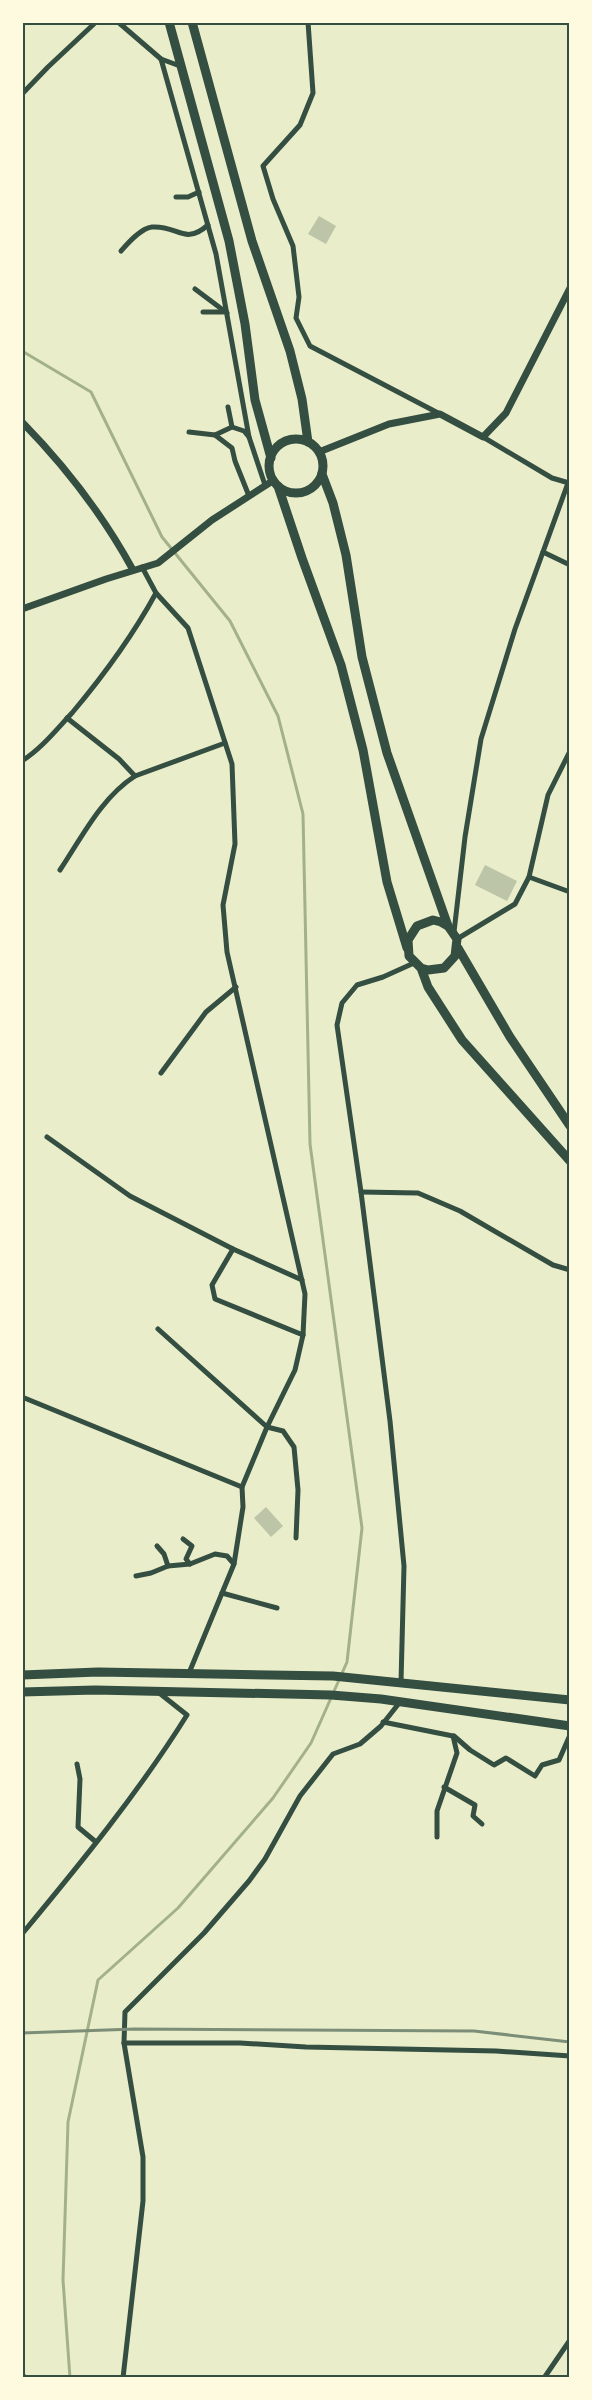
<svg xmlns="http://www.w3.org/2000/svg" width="592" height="2400" viewBox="0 0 592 2400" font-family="'Source Serif 4',serif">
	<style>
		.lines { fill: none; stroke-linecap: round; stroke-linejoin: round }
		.stream { stroke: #a3b18a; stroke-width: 3 }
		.building { fill: #bcc5a7 }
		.minor { stroke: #344e41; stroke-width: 5 }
		.tertiary { stroke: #344e41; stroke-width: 7 }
		.trunk { stroke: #344e41; stroke-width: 9 }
		.rail { stroke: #7c8e77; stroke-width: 3 }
		.neatline { fill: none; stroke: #344e41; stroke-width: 2 }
	</style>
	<rect width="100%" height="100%" fill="#e9edc9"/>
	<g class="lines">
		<!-- stream -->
		<path class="stream" d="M22,351L91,392L162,537L230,621L278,716L303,814L310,1144L362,1528L347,1662L311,1743L273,1798L178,1908L98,1980L68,2122L63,2280L70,2378"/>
	</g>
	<!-- building -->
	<g class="building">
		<path d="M319,216L336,226L326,244L308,234Z"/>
		<path d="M485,865L517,881L507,901L475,885Z"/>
		<path d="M266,1507L283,1526L271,1537L254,1518Z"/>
	</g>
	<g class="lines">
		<!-- minor -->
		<g class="minor">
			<path d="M118,22L161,59L180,66"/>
			<path d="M308,22L313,93L300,125L263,166L273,199L293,246L299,297L296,318L310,346L440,414"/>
			<path d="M161,59L216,254L249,437"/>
			<path d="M22,94L48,67L96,22"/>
			<path d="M176,197H188L199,192"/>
			<path d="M121,251C128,243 141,228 152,227C178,225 184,246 208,225"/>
			<path d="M195,289L227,313"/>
			<path d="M203,312H223"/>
			<path d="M232,427L244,431L249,437L265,485"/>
			<path d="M189,432L215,435L232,448L235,461L249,496"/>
			<path d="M215,435L232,427L228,407"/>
			<path d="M483,437L552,478L569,483"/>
			<path d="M543,552L570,565"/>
			<path d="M142,567L156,593L188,628L232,764L235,844L223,905L227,952L305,1294L303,1335L295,1370L267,1427L242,1487L243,1507L234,1564L189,1673"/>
			<path d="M22,761C42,748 56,730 72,713C104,675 132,637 156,593"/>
			<path d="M135,776L225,743"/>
			<path d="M60,870C82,837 101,798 135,776L119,759L67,718"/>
			<path d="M529,877L570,892"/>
			<path d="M454,932L465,837L481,739L515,629L568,483"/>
			<path d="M457,939L515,904L529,877L548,795L570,751"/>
			<path d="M161,1073L206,1012L236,987"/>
			<path d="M47,1137L130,1196L233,1249L302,1280"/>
			<path d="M361,1192L418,1193L460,1211L553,1265L570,1270"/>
			<path d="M233,1249L212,1285L215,1299L303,1335"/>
			<path d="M158,1329L267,1427L283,1431L294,1447L298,1490L296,1538"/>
			<path d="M22,1397L242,1487"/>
			<path d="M183,1539L192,1546L186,1559L190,1564"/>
			<path d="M157,1546L164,1554L168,1566"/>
			<path d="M136,1576L151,1573L168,1566L190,1564L215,1554L227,1556L234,1564"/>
			<path d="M222,1593L277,1608"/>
			<path d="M401,1682L404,1566L390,1421L361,1192L337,1025L342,1003L357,985L383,977L414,963"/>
			<path d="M383,1722L453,1736L457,1753L437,1811V1837"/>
			<path d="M454,1736L470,1750L494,1765L506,1758L535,1776L542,1765L559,1760L570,1735"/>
			<path d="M77,1764L80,1779L78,1827L96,1842"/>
			<path d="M444,1787L475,1805L473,1816L482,1824"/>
			<path d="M22,1934C80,1864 139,1792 187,1715L158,1692"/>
			<path d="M124,2043H240L306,2047L496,2051L570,2056"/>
			<path d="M22,2375L26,2378"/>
			<path d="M123,2378L143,2201V2157L124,2043L125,2012L204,1933L249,1881L265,1859L300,1796L333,1754L360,1744L381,1726L400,1702"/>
			<path d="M544,2378L570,2340"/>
		</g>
		<!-- tertiary -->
		<g class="tertiary">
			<path d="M22,422C66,467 103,515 133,570"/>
			<path d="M319,452L389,424L440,414L483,437L506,413L570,288"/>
			<path d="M22,609L106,579L158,563L212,520L274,480"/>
		</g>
		<!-- trunk -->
		<g class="trunk">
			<path d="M169,22L229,241L245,324L255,400L271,458"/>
			<path d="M192,22L252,241L290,351L302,399L308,442"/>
			<circle cx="296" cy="466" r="27"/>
			<path d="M322,474L333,503L346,555L362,657L387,753L448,926"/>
			<path d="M278,486L302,558L341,665L363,750L387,882L407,948"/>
			<path d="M458,948L510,1037L570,1126"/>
			<path d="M421,968L428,970L444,968L455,956L457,939L448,926L441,922L433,920L417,926L408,940L409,956L421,968L428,987L462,1040L570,1161"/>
			<path d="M22,1675L98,1672L333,1676L570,1700"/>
			<path d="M22,1692L95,1690L331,1695L381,1699L570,1726"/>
		</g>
		<!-- rail -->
		<path class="rail" d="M22,2033L135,2029L474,2031L570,2042"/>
	</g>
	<!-- border -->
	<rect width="592" height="2400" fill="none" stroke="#fefae0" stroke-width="48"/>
	<rect x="24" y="24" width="544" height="2352" class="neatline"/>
</svg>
